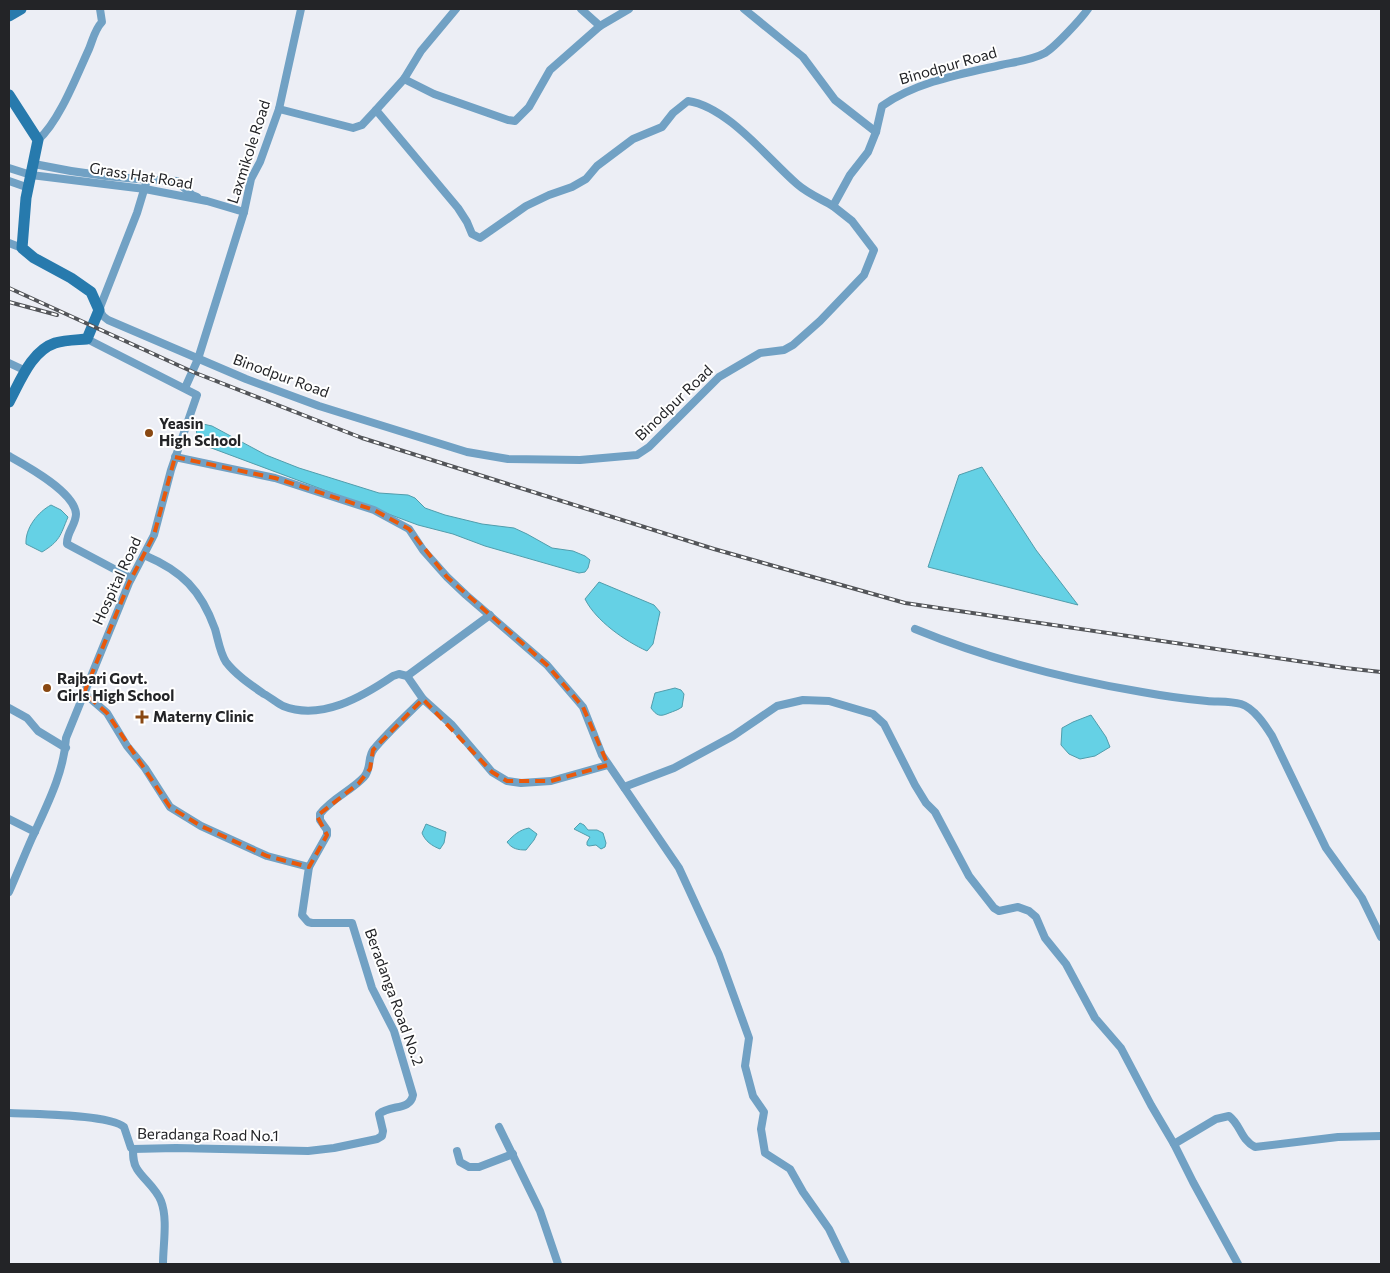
<svg xmlns="http://www.w3.org/2000/svg" width="1390" height="1273" viewBox="0 0 1390 1273" font-family="Commissioner,sans-serif">
	<style>
		.water { fill: #65d1e5; stroke: #519dac }
		.lines { fill: none; stroke-linecap: round; stroke-linejoin: round }
		.street { stroke: #71a1c4; stroke-width: 8 }
		.secondary { stroke: #277aad; stroke-width: 11 }
		.rail-casing { stroke: #535559; stroke-width: 4 }
		.rail { stroke: #fff; stroke-width: 2; stroke-dasharray: 5.5; stroke-linecap: butt }
		.marked { fill: none; stroke: #e8590c; stroke-width: 4; stroke-dasharray: 10 6; stroke-linejoin: round }
		.poi-dot { fill: #894812; stroke: #fff; stroke-width: 2 }
		.labels { text-anchor: middle; stroke-width: 4; stroke-linejoin: round; paint-order: stroke }
		.street-label { font-size: 15px; fill: #232427; stroke: #fff }
		.poi-label { font-size: 15px; font-weight: bold; fill: #232427; stroke: #fff; text-anchor: start }
	</style>
	<rect width="100%" height="100%" fill="#eceef5"/>
	<!-- water -->
	<g class="water">
		<path d="M203,424L212,426L266,455L299,468L379,493L408,495L415,498L425,508L445,515L482,524L514,528L527,534L552,548L573,551L585,556L590,560L588,568L585,572L579,573L485,546L453,534L418,525L206,446C199,441 195,436 197,427Z"/>
		<path d="M982,467L1036,550L1078,605L928,567L959,475Z"/>
		<path d="M51,505L61,510L68,517C60,536 60,541 42,552L26,544C25,528 38,512 51,505Z"/>
		<path d="M599,582L654,605L660,612L653,644L647,651C625,641 596,621 585,599Z"/>
		<path d="M675,688L681,690L684,694L682,707C678,710 674,711 669,713C660,717 657,716 651,708L655,693Z"/>
		<path d="M1091,715L1106,737L1110,747L1095,756L1080,759L1069,754L1061,745L1062,728L1073,722Z"/>
		<path d="M580,823L584,825L588,830H597L603,833L606,843L605,847L601,849L596,845L589,846L587,845V842L590,837L574,829Z"/>
		<path d="M426,824L446,832L444,843L440,849C432,846 425,841 422,833Z"/>
		<path d="M529,828L537,834L534,840L526,850C518,850 512,849 507,842C514,835 519,830 529,828Z"/>
	</g>
	<g class="lines">
		<!-- street -->
		<g class="street">
			<path d="M581,9L600,26"/>
			<path d="M744,9L803,57L835,100L876,132"/>
			<path d="M404,79L434,94L508,120L515,121L529,107L550,70L600,26L629,9"/>
			<path d="M279,109L353,128L362,125L376,110L458,208L467,222L472,234L480,238L526,206L549,195L572,187L586,179L597,166L633,139L662,127L673,113L688,101C728,107 767,158 797,184C807,193 821,199 833,206"/>
			<path d="M376,110L404,79L421,51L456,9"/>
			<path d="M38,140C59,122 77,75 89,49C93,39 95,29 102,22L100,9"/>
			<path d="M34,164C81,174 129,180 177,181L192,195L197,197"/>
			<path d="M9,168L31,175L145,189L207,201L244,212"/>
			<path d="M147,180L137,213L99,310L103,316L108,320L246,379L319,406L467,452L508,459L580,460L637,455L649,447L719,377L760,353L784,350L793,345L820,321L864,275L874,250L852,221L833,206L850,175L868,152L876,132L882,106C916,82 961,74 1001,65C1015,62 1032,60 1045,53C1055,47 1081,19 1088,9"/>
			<path d="M9,181L29,188"/>
			<path d="M9,243L22,248"/>
			<path d="M9,363L26,371"/>
			<path d="M185,388L198,359L244,212L251,179L260,162L279,109L301,9"/>
			<path d="M9,456C27,466 75,492 76,514C76,525 66,533 67,544L131,578"/>
			<path d="M175,457L275,478L374,510L409,529L423,550L447,577L466,595L547,665L583,707L602,755L679,868L719,955L749,1038L745,1066L753,1096L764,1112L761,1129L765,1153L790,1169L803,1192L829,1229L846,1264"/>
			<path d="M144,555C182,571 201,590 215,629C218,639 220,653 226,662C236,675 251,685 264,694C270,697 277,703 283,706C321,721 362,697 393,676L399,674L407,676L423,699L452,725L492,772L507,781L521,783L551,781L608,765"/>
			<path d="M915,629C988,659 1065,679 1142,692C1164,696 1185,699 1207,701C1217,702 1230,701 1241,704C1254,708 1265,725 1272,736L1326,848L1362,898L1381,937"/>
			<path d="M407,676L490,615"/>
			<path d="M9,708L27,718L38,731L66,748"/>
			<path d="M624,787L674,768L733,736L777,706L803,700L829,701L873,714L884,724L915,785L926,803L935,812L969,876L994,908L999,911L1018,907L1029,911L1036,917L1045,938L1066,964L1095,1018L1121,1048L1151,1105L1174,1144L1193,1182L1238,1264"/>
			<path d="M9,819L35,832"/>
			<path d="M309,867L327,835V830L320,820V814C332,798 351,791 364,777C372,768 367,757 374,749C389,731 407,715 423,699"/>
			<path d="M9,892C17,874 24,856 32,838C46,807 64,773 66,738L129,583L154,535L171,470L197,395L87,339"/>
			<path d="M9,1113C31,1114 110,1114 124,1127L131,1148L133,1149L176,1148L308,1151L334,1148L377,1139L382,1136L383,1131L379,1114C391,1104 410,1111 413,1095L394,1031L372,988L352,923H312L308,922L302,915L309,867L267,856L201,826L170,807L145,768L127,746L107,713L84,693"/>
			<path d="M499,1127L540,1211L558,1264"/>
			<path d="M1174,1144L1216,1119L1229,1116C1241,1125 1240,1139 1255,1147L1338,1137L1381,1136"/>
			<path d="M133,1149C133,1156 133,1163 137,1169C144,1180 156,1188 161,1201C168,1219 163,1245 163,1264"/>
			<path d="M457,1151L460,1162L469,1167H479L513,1154"/>
		</g>
		<!-- secondary -->
		<g class="secondary">
			<path d="M9,16L21,9"/>
			<path d="M9,95L38,140L26,198L22,248L34,258L71,278L91,292L99,310L87,339C76,340 65,340 55,343C31,351 20,382 9,402"/>
		</g>
		<!-- rail casing -->
		<g class="rail-casing">
			<g id="rail">
				<path d="M9,288L193,372L362,438L714,549L905,603L1345,668L1381,672"/>
				<path d="M9,302L57,315"/>
			</g>
		</g>
		<!-- rail -->
		<use href="#rail" class="rail"/>
	</g>
	<!-- marked area -->
	<path class="marked" d="M175,457L275,478L374,510L409,529L447,577L547,665L583,707L608,765L551,781H507L492,772L423,699L373,750L370,769L359,783L317,816L327,835L309,867L267,856L201,826L170,807L107,713L84,693L129,583L154,535Z"/>
	<!-- markers -->
	<g class="poi-dot">
		<circle cx="149" cy="433" r="5"/>
		<circle cx="47" cy="688" r="5"/>
		<path d="M139.5 709.5h5v5h5v5h-5v5h-5v-5h-5v-5h5z"/>
	</g>
	<g class="labels">
		<!-- street labels -->
		<g class="street-label">
			<text transform="translate(948 66) rotate(-16)" y="5">Binodpur Road</text>
			<text transform="translate(249 152) rotate(-72)" y="5">Laxmikole Road</text>
			<text transform="translate(141 176) rotate(9)" y="5">Grass Hat Road</text>
			<text transform="translate(281 376) rotate(20)" y="5">Binodpur Road</text>
			<text transform="translate(674 403) rotate(-44)" y="5">Binodpur Road</text>
			<text transform="translate(117 581) rotate(-65)" y="5">Hospital Road</text>
			<text transform="translate(394 997) rotate(70)" y="5">Beradanga Road No.2</text>
			<text transform="translate(208 1135) rotate(1)" y="5">Beradanga Road No.1</text>
		</g>
		<!-- poi labels -->
		<g class="poi-label">
			<text x="159" y="429">Yeasin<tspan x="159" dy="17">High School</tspan></text>
			<text x="57" y="684">Rajbari Govt.<tspan x="57" dy="17">Girls High School</tspan></text>
			<text x="153" y="722">Materny Clinic</text>
		</g>
	</g>
	<!-- border -->
	<rect width="1390" height="1273" fill="none" stroke="#232427" stroke-width="20"/>
</svg>
